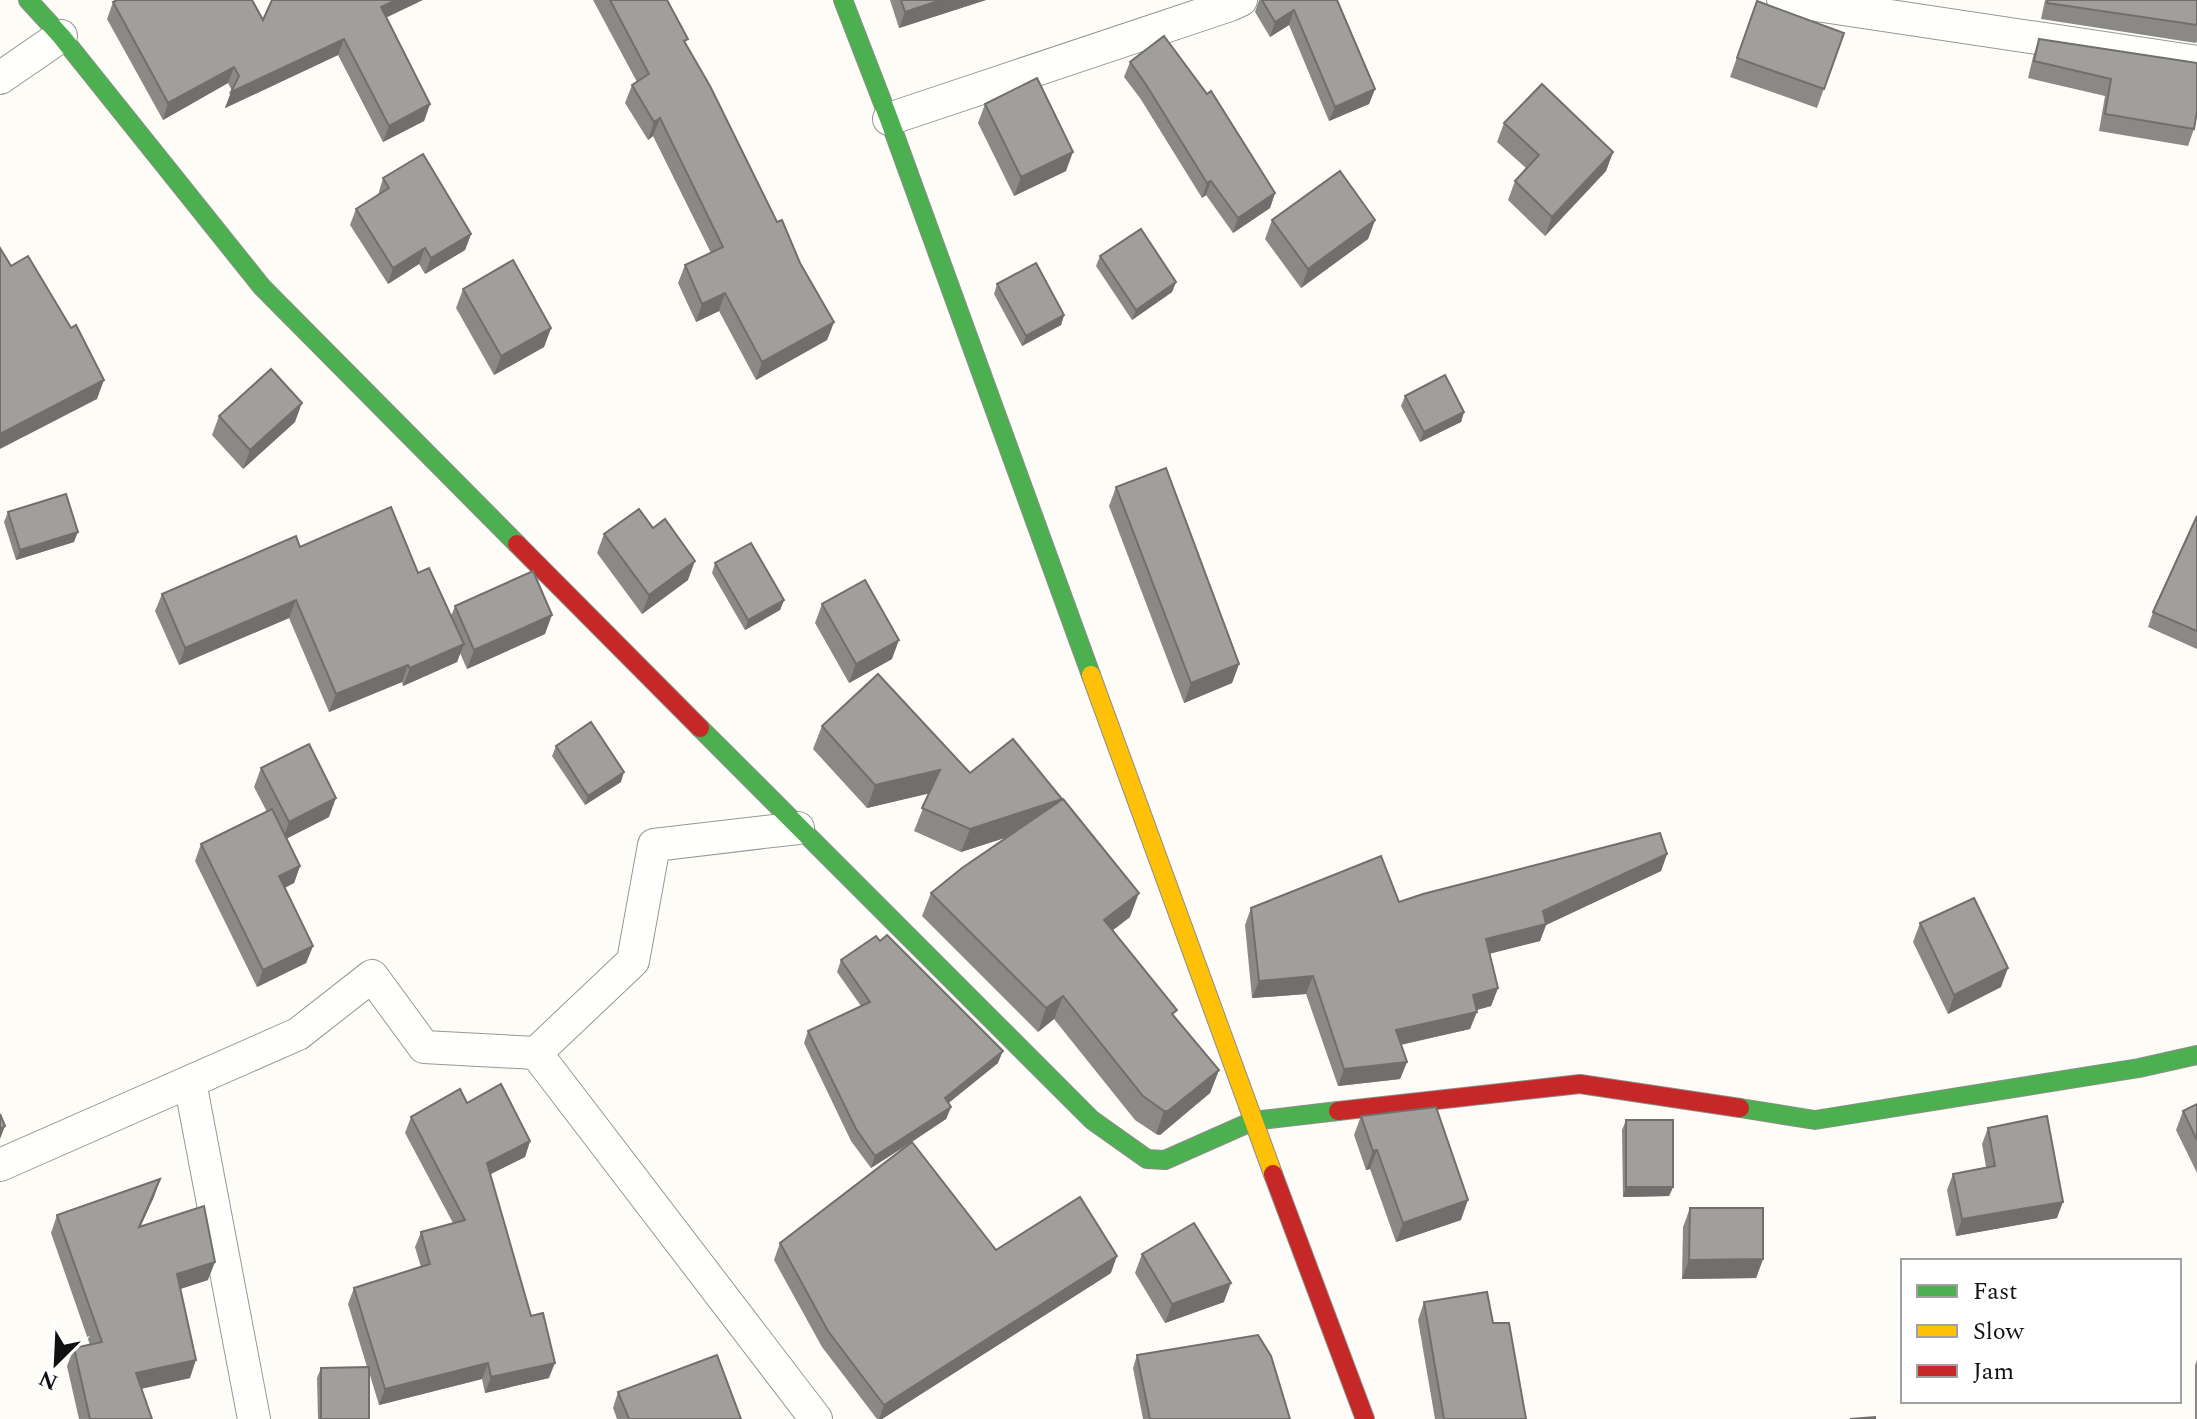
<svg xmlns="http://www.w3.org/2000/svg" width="2197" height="1419" viewBox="0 0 2197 1419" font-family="Spectral,serif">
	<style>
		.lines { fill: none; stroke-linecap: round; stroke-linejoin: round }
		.lane-casing { stroke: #979795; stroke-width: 34 }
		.fast-casing { stroke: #8e8d8b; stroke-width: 20 }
		.slow-casing { stroke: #8e8d8b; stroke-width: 20 }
		.jam-casing { stroke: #8e8d8b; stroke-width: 20 }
		.lane { stroke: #fffffe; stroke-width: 32 }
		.fast { stroke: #4caf50; stroke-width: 18 }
		.slow { stroke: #ffc107; stroke-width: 18 }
		.jam { stroke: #c62828; stroke-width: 18 }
		.wall { fill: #8a8986 }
		.shaded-wall { fill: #716f6d }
		.building { fill: #a19f9c; stroke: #716f6d; stroke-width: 2 }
	</style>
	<rect width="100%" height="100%" fill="#fdfcf7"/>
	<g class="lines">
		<!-- lane casing -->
		<g class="lane-casing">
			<g id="lane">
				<path d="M1783,0L2197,62"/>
				<path d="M0,78L61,36"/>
				<path d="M889,119L1230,5L1241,0"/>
				<path d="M536,1053L816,1419"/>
				<path d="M190,1082L254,1419"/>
				<path d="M0,1165L298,1034L372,976L424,1047L536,1053L633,961L654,845L798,828"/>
			</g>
		</g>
		<!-- fast casing -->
		<g class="fast-casing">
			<g id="fast">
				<path d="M28,0L61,36L262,287L517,544"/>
				<path d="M843,0L889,119L1091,675"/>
				<path d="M700,728L1092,1120L1147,1159L1165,1160L1253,1121L1338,1111"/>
				<path d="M1740,1108L1815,1120L2139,1068L2197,1055"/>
			</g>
		</g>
		<!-- slow casing -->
		<g class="slow-casing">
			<path id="slow" d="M1091,675L1273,1174"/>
		</g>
		<!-- jam casing -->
		<g class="jam-casing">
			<g id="jam">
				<path d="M517,544L700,728"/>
				<path d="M1338,1111L1580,1084L1740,1108"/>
				<path d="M1273,1174L1365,1419"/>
			</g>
		</g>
		<!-- lane -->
		<use href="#lane" class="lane"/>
		<!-- fast -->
		<use href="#fast" class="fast"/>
		<!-- slow -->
		<use href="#slow" class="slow"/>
		<!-- jam -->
		<use href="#jam" class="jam"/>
	</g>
	<!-- wall -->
	<g class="wall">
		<path d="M593,0H667L686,45L777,222L834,322L827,340L756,380L719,311L696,322L678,283L685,265L711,253L653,136L648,140L625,103L632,85L637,82Z"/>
		<path d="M890,0H986L899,28Z"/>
		<path d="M1259,0H1337L1375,89L1369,104L1329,121L1289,25L1270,37L1255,12Z"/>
		<path d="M2045,0H2197V41L2196,43L2041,19Z"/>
		<path d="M1757,1L1844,33L1817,108L1730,77Z"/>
		<path d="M113,2L263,20L387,18L430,104L424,121L383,142L338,55L225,108L232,91L228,83L163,120L107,19Z"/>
		<path d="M2039,39L2197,63L2194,129L2188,146L2099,131L2105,96L2028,78L2033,57Z"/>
		<path d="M1130,62L1275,193L1270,208L1233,233L1206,195L1202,198L1140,98L1124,77Z"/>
		<path d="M985,104L1066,171L1014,196L978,123Z"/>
		<path d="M1504,123L1613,152L1606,171L1545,236L1508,200L1515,181L1526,168L1497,142Z"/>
		<path d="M383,178L471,234L465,250L425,274L419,264L388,284L350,225L356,209L378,195Z"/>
		<path d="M1272,220H1375L1368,239L1301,288L1265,239Z"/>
		<path d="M1100,256L1176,282L1172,292L1132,320L1096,266Z"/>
		<path d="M997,284L1064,315L1061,325L1022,346L994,294Z"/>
		<path d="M463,289L551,328L544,347L494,375L456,308Z"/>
		<path d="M1405,396L1464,412L1461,422L1420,442L1401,406Z"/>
		<path d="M219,416L295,422L243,469L212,435Z"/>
		<path d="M1116,487L1239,664L1232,683L1184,703L1109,506Z"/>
		<path d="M8,512L74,542L16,560L4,522Z"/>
		<path d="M2197,516V649L2148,627L2153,612Z"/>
		<path d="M604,534L688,580L642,614L597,553Z"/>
		<path d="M300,547L418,573L451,616L455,606L545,634L467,669L460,653L457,662L403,686L402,682L329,712L289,618L179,665L155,611L162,594Z"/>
		<path d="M715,563L784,600L780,610L745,630L712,573Z"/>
		<path d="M822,604L892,659L849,683L815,623Z"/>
		<path d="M822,726L970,773L1130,917L1113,930L1174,1017L1219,1070L1210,1093L1160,1135L1156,1134L1135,1120L1054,1019L1038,1032L922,916L931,893L1008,837L961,852L914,831L929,793L867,808L813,749Z"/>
		<path d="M556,746L621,782L585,805L552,756Z"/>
		<path d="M261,768L329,817L287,838L300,866L294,883L285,888L313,946L306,963L257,987L195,861L201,844L267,812L254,787Z"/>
		<path d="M1667,854L1661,871L1546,925L1540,941L1489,954L1498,988L1491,1006L1476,1010L1470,1029L1401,1045L1407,1062L1400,1079L1338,1086L1306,994L1252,998L1245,925L1251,908L1399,902Z"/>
		<path d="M1920,923L2001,987L1948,1014L1913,942Z"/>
		<path d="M880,941L998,1063L948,1103L951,1107L946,1119L912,1142L996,1250L1111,1273L882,1419H877L822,1347L774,1260L780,1243L912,1142L871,1168L851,1141L804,1043L808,1031L861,1006L837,972L841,960Z"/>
		<path d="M467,1103L530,1141L525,1157L490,1174L549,1378L485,1393L482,1379L379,1405L369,1372V1419H318L317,1378L321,1368L367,1367L348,1304L354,1288L421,1267L415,1247L421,1232L453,1223L405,1133L411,1117Z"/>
		<path d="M2197,1104V1173L2176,1130L2183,1111Z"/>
		<path d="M1361,1116L1461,1220L1396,1242L1370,1169L1366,1170L1354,1135Z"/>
		<path d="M1626,1120L1673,1187L1669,1196L1623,1197L1622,1130Z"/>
		<path d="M1988,1128L2057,1218L1956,1236L1947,1190L1953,1174L1986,1167L1982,1144Z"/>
		<path d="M160,1179L140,1226L208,1280L180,1289L190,1378L141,1389L152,1419H79L67,1366L74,1348L90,1345L51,1233L57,1215Z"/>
		<path d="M1690,1208L1763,1259L1756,1278L1682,1279L1683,1227Z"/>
		<path d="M1142,1254L1224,1302L1165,1323L1135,1273Z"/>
		<path d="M1424,1302L1493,1323L1526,1419H1435L1418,1320Z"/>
		<path d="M1137,1355L1290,1419H1143L1133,1368Z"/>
		<path d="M2197,1360V1419H2195V1365Z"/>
		<path d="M618,1392L741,1419H617L613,1408Z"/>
	</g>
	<!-- shaded-wall -->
	<g class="shaded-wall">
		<path d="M396,0H423L375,23L381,7Z"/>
		<path d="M941,0H986L899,28L905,12Z"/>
		<path d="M1294,10L1289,25L1270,37L1275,22Z"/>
		<path d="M344,39L338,55L225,108L231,92Z"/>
		<path d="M234,67L228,83L163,120L168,103Z"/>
		<path d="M1375,89L1369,104L1329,121L1335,107Z"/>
		<path d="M430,104L424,121L383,142L389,126Z"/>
		<path d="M660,118L653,136L648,140L654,122Z"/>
		<path d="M1073,152L1066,171L1014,196L1021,177Z"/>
		<path d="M1613,152L1606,171L1545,236L1552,217Z"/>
		<path d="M1211,181L1206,195L1202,198L1207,183Z"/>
		<path d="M1275,193L1270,208L1233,233L1238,218Z"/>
		<path d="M1375,220L1368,239L1301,288L1308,269Z"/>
		<path d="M471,234L465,250L425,274L431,258Z"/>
		<path d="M425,248L419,264L388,284L393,268Z"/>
		<path d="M1176,282L1172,292L1132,320L1136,310Z"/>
		<path d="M725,293L719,311L696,322L702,304Z"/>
		<path d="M1064,315L1061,325L1022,346L1026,336Z"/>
		<path d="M834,322L827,340L756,380L762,362Z"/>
		<path d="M551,328L544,347L494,375L501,356Z"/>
		<path d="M104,380L97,399L0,449V434Z"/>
		<path d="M302,403L295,422L243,469L250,450Z"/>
		<path d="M1464,412L1461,422L1420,442L1424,432Z"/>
		<path d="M78,532L74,542L16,560L20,550Z"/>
		<path d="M695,561L688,580L642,614L649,595Z"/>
		<path d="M296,600L289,618L179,665L185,648Z"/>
		<path d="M784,600L780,610L745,630L748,620Z"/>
		<path d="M552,615L545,634L467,669L474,650Z"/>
		<path d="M899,640L892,659L849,683L856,664Z"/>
		<path d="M464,644L457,662L403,686L410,668Z"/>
		<path d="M1239,664L1232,683L1184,703L1191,683Z"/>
		<path d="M408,665L402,682L329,712L336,694Z"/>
		<path d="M940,770L931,793L867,808L875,785Z"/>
		<path d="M624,772L621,782L585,805L588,796Z"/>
		<path d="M336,798L329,817L282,841L289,822Z"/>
		<path d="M1062,799L1053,822L961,852L970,829Z"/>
		<path d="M1667,854L1661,871L1546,925L1540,941L1479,956L1486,939Z"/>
		<path d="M300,866L294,883L273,893L279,876Z"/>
		<path d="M1139,893L1130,917L1096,943L1104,920Z"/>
		<path d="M313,946L306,963L257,987L263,970Z"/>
		<path d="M2008,968L2001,987L1948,1014L1954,995Z"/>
		<path d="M1313,976L1306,994L1252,998L1259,981Z"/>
		<path d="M1498,988L1491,1006L1466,1013L1473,995Z"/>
		<path d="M1063,996L1054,1019L1038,1032L1046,1008Z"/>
		<path d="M1477,1012L1470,1029L1389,1047L1396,1030Z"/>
		<path d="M1003,1051L998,1063L940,1110L945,1098Z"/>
		<path d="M1407,1062L1400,1079L1338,1086L1344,1069Z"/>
		<path d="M1219,1070L1210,1093L1160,1135L1156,1134L1164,1111Z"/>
		<path d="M951,1107L946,1119L871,1168L875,1156Z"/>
		<path d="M5,1126L0,1139V1129Z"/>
		<path d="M530,1141L525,1157L481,1179L487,1163Z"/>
		<path d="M1377,1150L1370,1169L1366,1170L1373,1151Z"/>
		<path d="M160,1179L154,1197L132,1245L139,1227Z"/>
		<path d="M1626,1187H1673L1669,1196L1623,1197Z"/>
		<path d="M1468,1200L1461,1220L1396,1242L1403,1223Z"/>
		<path d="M2063,1202L2057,1218L1956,1236L1962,1219Z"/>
		<path d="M1117,1256L1111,1273L882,1419H879L884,1405Z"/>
		<path d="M1763,1259L1756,1278L1682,1279L1689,1260Z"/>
		<path d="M215,1262L208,1280L171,1292L177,1274Z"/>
		<path d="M1231,1283L1224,1302L1165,1323L1172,1304Z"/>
		<path d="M196,1360L190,1378L130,1391L136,1373Z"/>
		<path d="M488,1363L482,1379L379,1405L385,1389Z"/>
		<path d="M555,1363L549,1378L485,1393L491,1377Z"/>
	</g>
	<!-- building -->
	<g class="building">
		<path d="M117,0H252L263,20L272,0H396L381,7L430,104L389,126L344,39L231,92L239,76L234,67L168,103L113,2Z"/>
		<path d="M610,0H667L688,39L684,41L710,86L777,222L782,220L800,263L834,322L762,362L725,293L702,304L685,265L723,247L660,118L654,122L632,85L649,74Z"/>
		<path d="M901,0H941L905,12Z"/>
		<path d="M1262,0H1337L1375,89L1335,107L1294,10L1275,22Z"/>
		<path d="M2048,0H2197V25L2047,3Z"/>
		<path d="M1757,1L1844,33L1824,89L1737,58Z"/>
		<path d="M1164,36L1207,94L1211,91L1275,193L1238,218L1211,181L1207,183L1145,83L1130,62Z"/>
		<path d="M2039,39L2197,63V111L2194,129L2105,114L2111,79L2034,61Z"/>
		<path d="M1037,78L1073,152L1021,177L985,104Z"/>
		<path d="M1542,84L1613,152L1552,217L1515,181L1539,155L1504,123Z"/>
		<path d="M423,154L471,234L431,258L425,248L393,268L356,209L389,188L383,178Z"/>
		<path d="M1340,171L1375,220L1308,269L1272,220Z"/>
		<path d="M1141,229L1176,282L1136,310L1100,256Z"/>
		<path d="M0,248L11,266L28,256L71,328L76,325L104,380L0,434Z"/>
		<path d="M513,260L551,328L501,356L463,289Z"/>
		<path d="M1036,263L1064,315L1026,336L997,284Z"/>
		<path d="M271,369L302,403L250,450L219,416Z"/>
		<path d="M1445,375L1464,412L1424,432L1405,396Z"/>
		<path d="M1166,468L1239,664L1191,683L1116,487Z"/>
		<path d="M66,494L78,532L20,550L8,512Z"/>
		<path d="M391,507L418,573L429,568L464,644L410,668L408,665L336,694L296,600L185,648L162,594L296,536L300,547Z"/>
		<path d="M639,509L653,528L665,519L695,561L649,595L604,534Z"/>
		<path d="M2197,516V631L2153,612Z"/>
		<path d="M751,543L784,600L748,620L715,563Z"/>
		<path d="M533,571L552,615L474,650L455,606Z"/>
		<path d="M865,580L899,640L856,664L822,604Z"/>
		<path d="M878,674L970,773L1013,739L1062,799L970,829L922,808L940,770L875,785L822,726Z"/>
		<path d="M591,722L624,772L588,796L556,746Z"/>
		<path d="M309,744L336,798L289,822L261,768Z"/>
		<path d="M1063,799L1139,893L1104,920L1177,1010L1172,1014L1219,1070L1168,1111H1164L1143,1096L1063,996L1046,1008L931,893L962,868Z"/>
		<path d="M272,809L300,866L279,876L313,946L263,970L201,844Z"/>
		<path d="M1660,833L1667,854L1543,911L1546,924L1486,939L1498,988L1473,995L1477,1012L1396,1030L1407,1062L1344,1069L1313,976L1259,981L1251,908L1381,856L1399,902L1423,894Z"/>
		<path d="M1974,898L2008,968L1954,995L1920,923Z"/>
		<path d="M887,935L1003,1051L945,1098L951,1107L875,1156L856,1129L808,1031L870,1002L841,960L876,936L880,941Z"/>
		<path d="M501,1084L530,1141L487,1163L531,1316L543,1313L555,1363L491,1377L488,1363L385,1389L354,1288L430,1264L421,1232L465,1220L411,1117L460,1089L467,1103Z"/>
		<path d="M2197,1104V1140L2183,1111Z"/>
		<path d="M1436,1107L1468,1200L1403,1223L1377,1150L1373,1151L1361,1116Z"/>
		<path d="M0,1114L5,1126L0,1129Z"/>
		<path d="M2047,1116L2063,1202L1962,1219L1953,1174L1995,1166L1988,1128Z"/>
		<rect x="1626" y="1120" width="47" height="67"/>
		<path d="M912,1142L996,1250L1080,1197L1117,1256L884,1405L828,1331L780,1243Z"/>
		<path d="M160,1179L139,1227L204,1206L215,1262L177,1274L196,1360L136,1373L152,1419H90L74,1348L102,1342L57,1215Z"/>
		<path d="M1690,1208H1763V1259L1689,1260Z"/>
		<path d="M1194,1223L1231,1283L1172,1304L1142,1254Z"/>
		<path d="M1487,1292L1493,1323H1509L1526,1419H1444L1424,1302Z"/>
		<path d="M1258,1335L1271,1356L1290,1419H1150L1137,1355Z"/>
		<path d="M717,1355L741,1419H629L618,1392Z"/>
		<path d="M369,1367V1419H321V1368Z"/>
		<path d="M1875,1417V1419H1850Z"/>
	</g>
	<!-- legend -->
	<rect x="1901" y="1259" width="280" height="144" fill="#ffffff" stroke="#a0a0a0" stroke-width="2"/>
	<rect x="1917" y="1285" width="40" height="12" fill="#4caf50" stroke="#a0a0a0" stroke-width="2"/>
	<text x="1973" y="1299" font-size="24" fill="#111111">Fast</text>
	<rect x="1917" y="1325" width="40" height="12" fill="#ffc107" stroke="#a0a0a0" stroke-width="2"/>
	<text x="1973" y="1339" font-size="24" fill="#111111">Slow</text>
	<rect x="1917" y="1365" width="40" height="12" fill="#c62828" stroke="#a0a0a0" stroke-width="2"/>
	<text x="1973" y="1379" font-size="24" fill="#111111">Jam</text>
	<!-- north arrow -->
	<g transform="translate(56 1363) rotate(204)" stroke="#ffffff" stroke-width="6" paint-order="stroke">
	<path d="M0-6L14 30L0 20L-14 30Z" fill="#111111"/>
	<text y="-12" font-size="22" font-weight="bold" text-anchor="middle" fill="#111111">N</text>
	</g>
</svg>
